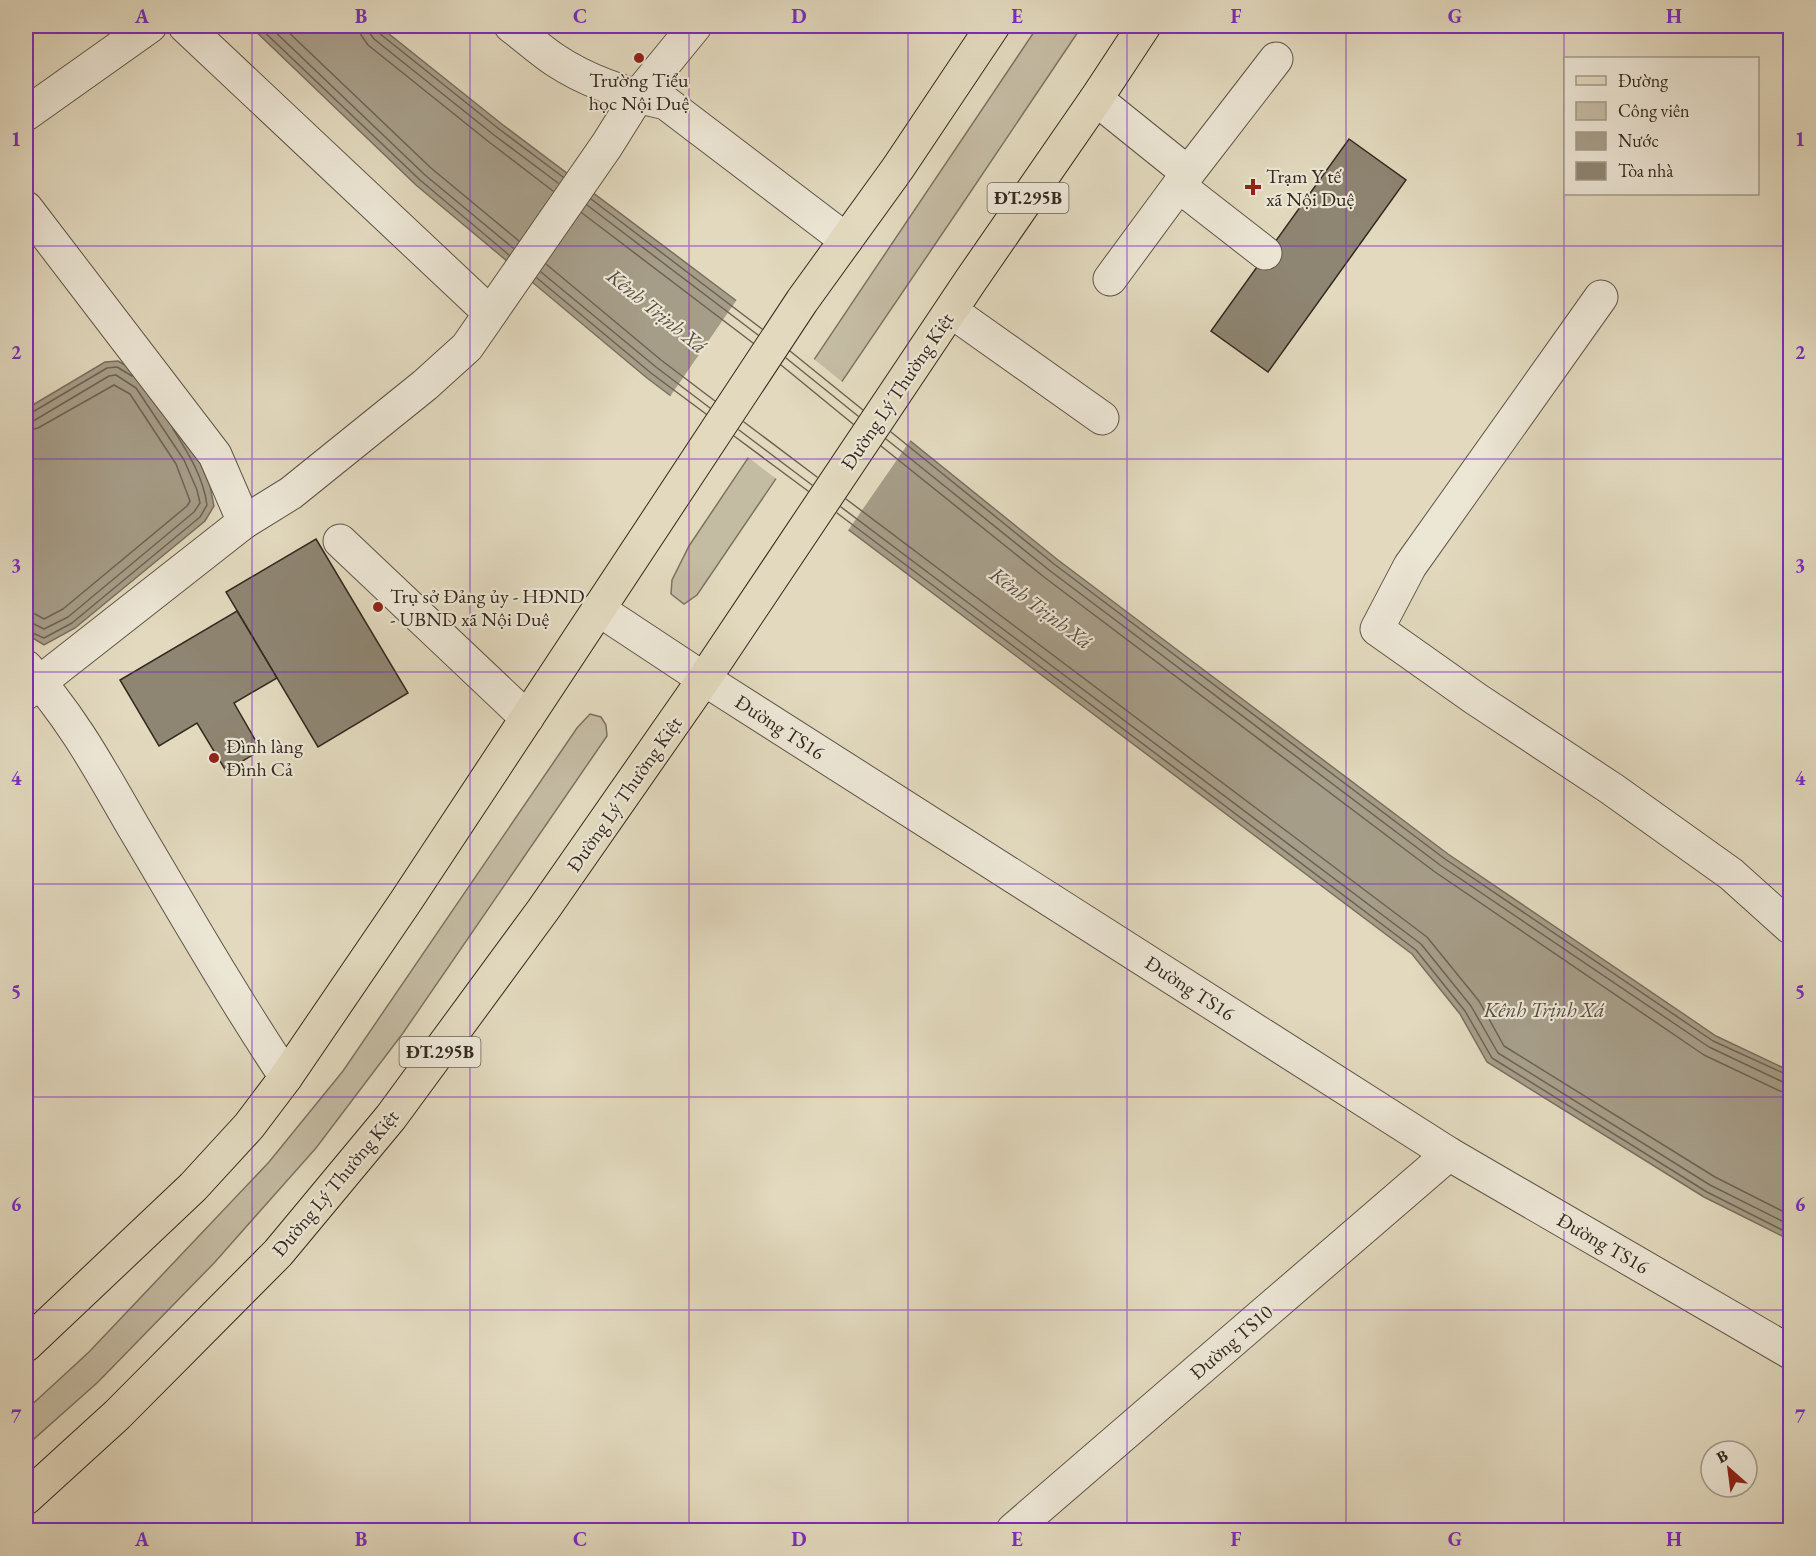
<svg xmlns="http://www.w3.org/2000/svg" width="1816" height="1556" viewBox="0 0 1816 1556" font-family="'EB Garamond',serif">
	<style>
		.green { fill: #c4bba3; stroke: #7c7261; stroke-width: 1.5 }
		.water { fill: #a69d88; stroke: #786f5e; stroke-width: 1.5 }
		.pier { fill: #e2d9be }
		.lines { fill: none; stroke-linecap: round; stroke-linejoin: round }
		.shore { stroke: #6c6354; stroke-width: 1.5 }
		.building { fill: #8e8572; stroke: #33291f; stroke-width: 1.5 }
		.minor-casing { stroke: #5f5547; stroke-width: 35 }
		.major-casing { stroke: #33291f; stroke-width: 35 }
		.minor { stroke: #ece6d5; stroke-width: 33 }
		.major { stroke: #e2d9be; stroke-width: 33 }
		.grid { fill: none; stroke: #7b2cbf; stroke-width: 1.5; stroke-opacity: 0.55 }
		.poi-dot { fill: #8f2418; stroke: #ece6d5; stroke-width: 2 }
		.labels { text-anchor: middle; stroke-width: 4.5; stroke-linejoin: round; paint-order: stroke }
		.shield { fill: #ece6d5; stroke: #6a6256; stroke-width: 1.5 }
		.shield-label { font-size: 18px; font-weight: bold; fill: #33291f }
		.poi-label { font-size: 20px; fill: #33291f; stroke: #ece6d5; text-anchor: start }
		.street-label { font-size: 20px; fill: #33291f; stroke: #ece6d5 }
		.water-label { font-size: 21px; font-style: italic; fill: #564c3e; stroke: #ece6d5 }
		.neatline { fill: none; stroke: #7b2cbf; stroke-width: 2 }
		.grid-label { font-size: 20px; text-anchor: middle; font-weight: bold; fill: #7b2cbf }
	</style>
	<rect width="100%" height="100%" fill="#e2d9be"/>
	<filter id="stains"><feTurbulence type="fractalNoise" baseFrequency=".00333" numOctaves="4"/><feColorMatrix values="0 0 0 0 .2 0 0 0 0 .09 0 0 0 0 .02 0 0 0 .5 -.17"/></filter>
	<radialGradient id="worn" r=".72"><stop offset=".6" stop-color="#630" stop-opacity="0"/><stop offset="1" stop-color="#630" stop-opacity=".3"/></radialGradient>
	<!-- green -->
	<g class="green">
		<path d="M1038,26H1082L959,209L697,595L684,604L671,594L672,580L689,546Z"/>
		<path d="M590,714L601,717L606,725L607,736L403,1033L316,1148L215,1262L98,1382L26,1446V1410L89,1352L269,1162L343,1071L577,728Z"/>
	</g>
	<!-- water -->
	<g class="water">
		<path d="M250,26H379L503,125L738,302L1058,560L1448,854L1716,1036L1790,1071V1240L1704,1197L1487,1062L1460,1014L1412,954L647,378L416,185Z"/>
		<path d="M118,361L146,377L196,453L210,486L214,506L205,521L75,628L44,645L26,634V409L105,362Z"/>
	</g>
	<!-- pier -->
	<path class="pier" d="M738,298L912,438L847,532L669,398Z"/>
	<g class="lines">
		<!-- shore -->
		<g class="shore">
			<path d="M258,26L420,180L509,255"/>
			<path d="M269,26L425,175L513,248"/>
			<path d="M282,26L431,168L519,241"/>
			<path d="M360,26L361,35L368,45L489,142L553,191"/>
			<path d="M369,26V32L374,39L494,135L558,183"/>
			<path d="M376,26L379,33L499,129L563,177"/>
			<path d="M591,199L762,329"/>
			<path d="M587,205L758,335"/>
			<path d="M582,213L753,343"/>
			<path d="M546,264L661,360L715,401"/>
			<path d="M541,272L656,367L710,408"/>
			<path d="M537,278L651,373L706,414"/>
			<path d="M790,351L863,410"/>
			<path d="M786,358L858,416"/>
			<path d="M781,365L853,424"/>
			<path d="M26,414L31,413L107,368L117,367L132,376"/>
			<path d="M26,422L35,420L109,376L116,375L136,388L184,460L197,490L200,503L194,512L68,617L44,629L32,623L26,622"/>
			<path d="M744,422L817,477"/>
			<path d="M739,430L812,485"/>
			<path d="M26,431L38,428L114,385L130,394L176,464L190,501L187,506L63,609L44,619L35,614L26,613"/>
			<path d="M891,432L1054,564L1445,859L1713,1041L1790,1076"/>
			<path d="M734,436L808,491"/>
			<path d="M886,439L1049,570L1440,865L1709,1047L1783,1082L1790,1084"/>
			<path d="M881,446L1044,577L1435,872L1704,1055L1780,1091L1790,1093"/>
			<path d="M846,499L1427,937L1479,1001L1504,1046L1715,1177L1790,1215"/>
			<path d="M841,507L1421,944L1471,1006L1498,1053L1710,1185L1790,1225"/>
			<path d="M837,513L1416,950L1465,1011L1492,1058L1707,1192L1790,1234"/>
			<path d="M26,630L44,638L72,623L200,517L207,505C203,476 188,453 173,429"/>
		</g>
	</g>
	<!-- building -->
	<g class="building">
		<path d="M1349,139L1406,180L1268,372L1211,331Z"/>
		<path d="M316,539L408,693L318,747L226,592Z"/>
		<path d="M237,611L277,678L234,703L261,750L226,771L197,723L159,746L120,680Z"/>
	</g>
	<g class="lines">
		<!-- minor casing -->
		<g class="minor-casing">
			<g id="minor">
				<path d="M185,26L490,313"/>
				<path d="M511,26C526,37 540,50 555,60C588,82 628,95 666,103L846,240"/>
				<path d="M1096,99L1188,173L1110,279"/>
				<path d="M26,114L150,26"/>
				<path d="M1188,173L1276,59"/>
				<path d="M1179,186L1265,253"/>
				<path d="M26,208L215,455L244,522L26,693"/>
				<path d="M1601,297L1410,566L1377,629L1476,699L1612,789L1731,874L1790,927"/>
				<path d="M951,311L1102,418"/>
				<path d="M244,522L291,493L425,385L467,347L607,145L637,97L695,26"/>
				<path d="M340,541L527,718"/>
				<path d="M598,609L704,679L1449,1154L1790,1352"/>
				<path d="M26,667C71,715 101,771 134,828C184,912 232,996 286,1077"/>
				<path d="M1013,1530L1449,1154"/>
			</g>
		</g>
		<!-- major casing -->
		<g class="major-casing">
			<g id="major">
				<path d="M26,1345L193,1187L249,1126L286,1077L406,901L802,301L898,168L993,26"/>
				<path d="M26,1498L117,1415L278,1253L391,1117L543,910L704,679L971,280L1096,99L1144,26"/>
			</g>
		</g>
		<!-- minor -->
		<use href="#minor" class="minor"/>
		<!-- major -->
		<use href="#major" class="major"/>
	</g>
	<!-- grid -->
	<path class="grid" d="M252,26V1530M470,26V1530M689,26V1530M908,26V1530M1127,26V1530M1346,26V1530M1564,26V1530M26,246H1790M26,459H1790M26,672H1790M26,884H1790M26,1097H1790M26,1310H1790"/>
	<!-- markers -->
	<g class="poi-dot">
		<circle cx="639" cy="58" r="6"/>
		<path d="M1250 178h6v6h6v6h-6v6h-6v-6h-6v-6h6z"/>
		<circle cx="378" cy="607" r="6"/>
		<circle cx="214" cy="758" r="6"/>
	</g>
	<g class="labels">
		<!-- shield labels -->
		<g class="shield">
			<rect x="987.5" y="183" width="81" height="30" rx="4.5"/>
			<rect x="399.5" y="1037" width="81" height="30" rx="4.5"/>
		</g>
		<g class="shield-label">
			<text x="1028" y="204">ĐT.295B</text>
			<text x="440" y="1058">ĐT.295B</text>
		</g>
		<!-- poi labels -->
		<g class="poi-label">
			<text x="639" y="87" text-anchor="middle">Trường Tiểu<tspan x="639" dy="23">học Nội Duệ</tspan></text>
			<text x="1266" y="183">Trạm Y tế<tspan x="1266" dy="23">xã Nội Duệ</tspan></text>
			<text x="390" y="603">Trụ sở Đảng ủy - HĐND<tspan x="390" dy="23">- UBND xã Nội Duệ</tspan></text>
			<text x="226" y="753">Đình làng<tspan x="226" dy="23">Đình Cả</tspan></text>
		</g>
		<!-- street labels -->
		<g class="street-label">
			<text transform="translate(897 391) rotate(-56)" y="7">Đường Lý Thường Kiệt</text>
			<text transform="translate(780 727) rotate(33)" y="7">Đường TS16</text>
			<text transform="translate(624 794) rotate(-55)" y="7">Đường Lý Thường Kiệt</text>
			<text transform="translate(1190 988) rotate(33)" y="7">Đường TS16</text>
			<text transform="translate(335 1183) rotate(-50)" y="7">Đường Lý Thường Kiệt</text>
			<text transform="translate(1603 1243) rotate(30)" y="7">Đường TS16</text>
			<text transform="translate(1231 1342) rotate(-41)" y="7">Đường TS10</text>
		</g>
		<!-- water labels -->
		<g class="water-label">
			<text transform="translate(657 311) rotate(39)" y="7">Kênh Trịnh Xá</text>
			<text transform="translate(1041 608) rotate(37)" y="7">Kênh Trịnh Xá</text>
			<text x="1544" y="1017">Kênh Trịnh Xá</text>
		</g>
	</g>
	<!-- margin -->
	<rect width="1816" height="1556" fill="none" stroke="#e2d9be" stroke-width="66"/>
	<!-- legend -->
	<rect x="1564" y="57" width="195" height="138" fill="#ece6d5" stroke="#a29a8c" stroke-width="1.5"/>
	<rect x="1576" y="76" width="30" height="9" fill="#e2d9be" stroke="#a29a8c" stroke-width="1.5"/>
	<text x="1618" y="87" font-size="18" fill="#33291f">Đường</text>
	<rect x="1576" y="102" width="30" height="18" fill="#c4bba3" stroke="#a29a8c" stroke-width="1.5"/>
	<text x="1618" y="117" font-size="18" fill="#33291f">Công viên</text>
	<rect x="1576" y="132" width="30" height="18" fill="#a69d88" stroke="#a29a8c" stroke-width="1.5"/>
	<text x="1618" y="147" font-size="18" fill="#33291f">Nước</text>
	<rect x="1576" y="162" width="30" height="18" fill="#8e8572" stroke="#a29a8c" stroke-width="1.5"/>
	<text x="1618" y="177" font-size="18" fill="#33291f">Tòa nhà</text>
	<!-- north arrow -->
	<g transform="translate(1729 1469) rotate(332)"><circle r="28" fill="#ece6d5" stroke="#a29a8c" stroke-width="1.5"/>
	<path d="M0-4.5L10 22L0 15L-10 22Z" fill="#8f2418"/>
	<text y="-9" font-size="16" font-weight="bold" text-anchor="middle" fill="#33291f">B</text>
	</g>
	<rect x="33" y="33" width="1750" height="1490" class="neatline"/>
	<g class="grid-label">
		<text x="142" y="23">A</text>
		<text x="361" y="23">B</text>
		<text x="580" y="23">C</text>
		<text x="799" y="23">D</text>
		<text x="1017" y="23">E</text>
		<text x="1236" y="23">F</text>
		<text x="1455" y="23">G</text>
		<text x="1674" y="23">H</text>
		<text x="16" y="146">1</text>
		<text x="1800" y="146">1</text>
		<text x="16" y="359">2</text>
		<text x="1800" y="359">2</text>
		<text x="16" y="572">3</text>
		<text x="1800" y="572">3</text>
		<text x="16" y="785">4</text>
		<text x="1800" y="785">4</text>
		<text x="16" y="998">5</text>
		<text x="1800" y="998">5</text>
		<text x="16" y="1211">6</text>
		<text x="1800" y="1211">6</text>
		<text x="16" y="1423">7</text>
		<text x="1800" y="1423">7</text>
		<text x="142" y="1546">A</text>
		<text x="361" y="1546">B</text>
		<text x="580" y="1546">C</text>
		<text x="799" y="1546">D</text>
		<text x="1017" y="1546">E</text>
		<text x="1236" y="1546">F</text>
		<text x="1455" y="1546">G</text>
		<text x="1674" y="1546">H</text>
	</g>
	<rect width="100%" height="100%" filter="url(#stains)"/>
	<rect width="100%" height="100%" fill="url(#worn)"/>
</svg>
